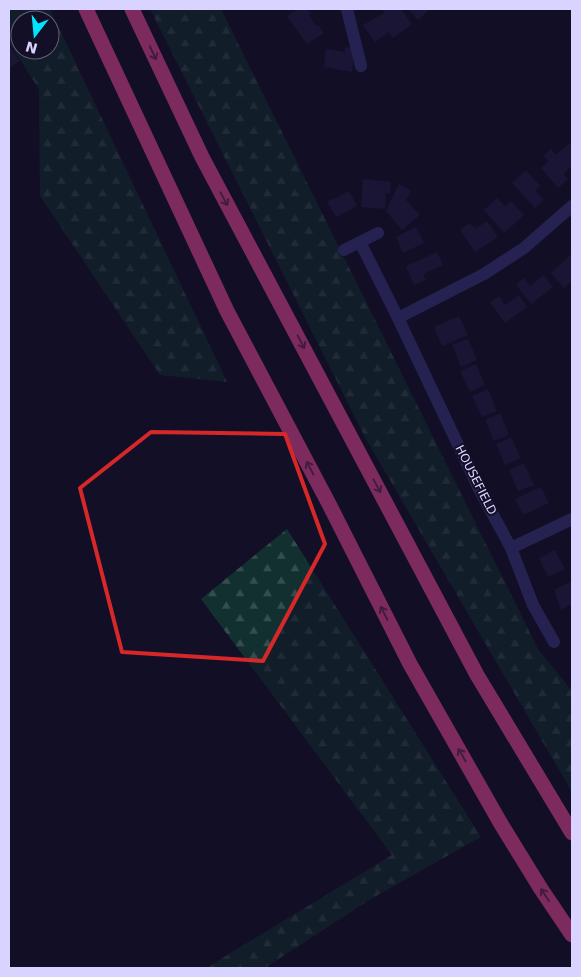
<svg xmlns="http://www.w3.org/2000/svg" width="581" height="977" viewBox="0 0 581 977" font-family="'DejaVu Sans',sans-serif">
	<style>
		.forest { fill: url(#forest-firs); fill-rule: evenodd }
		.building { fill: #241b47 }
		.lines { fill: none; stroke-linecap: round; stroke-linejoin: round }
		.minor { stroke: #3d3a85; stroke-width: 12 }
		.highway { stroke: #ff4fa3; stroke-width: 15 }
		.oneway { stroke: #7d2c5e }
		.marked { fill: none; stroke: #d62828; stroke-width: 4; stroke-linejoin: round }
		.labels { text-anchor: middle; stroke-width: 4; stroke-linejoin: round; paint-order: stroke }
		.street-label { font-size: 12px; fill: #d9d4ff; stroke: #130f26 }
	</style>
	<defs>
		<pattern id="forest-firs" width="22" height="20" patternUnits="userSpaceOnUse" patternTransform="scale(1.25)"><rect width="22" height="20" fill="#12302f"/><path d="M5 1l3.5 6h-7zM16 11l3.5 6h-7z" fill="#344d4e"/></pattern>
	</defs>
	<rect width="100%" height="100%" fill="#130f26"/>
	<!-- forest -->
	<g class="forest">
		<path d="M9,9H50L227,382L160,375L40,196L39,89L9,43ZM20,20H50V50H20Z"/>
		<path d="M150,9H221L538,649L572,691V792L366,439Z"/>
		<path d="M287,529L481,837L369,900L265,968H206L392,855L201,599Z"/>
	</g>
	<!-- building -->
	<g class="building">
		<path d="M298,9H307L311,14L309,15L312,20L316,26L318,25L324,33L307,44L287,16Z"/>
		<path d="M386,9H401L412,24L393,38L389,32L375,42L363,25L384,13L383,11Z"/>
		<path d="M408,9H430L418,20Z"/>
		<path d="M9,46L20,61L9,69Z"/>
		<path d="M345,47L355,48L352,72L324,67L326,49L345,52Z"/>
		<path d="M570,143L572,145V166L563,174L568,179L558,188L541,168L549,161L543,156L551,149L556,155Z"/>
		<path d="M526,170L540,186L535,191L544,200L535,208L512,183Z"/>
		<path d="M363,179L391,182L390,194L386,193L385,209L361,207Z"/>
		<path d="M399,184L411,191L406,200L420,215L402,230L386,211Z"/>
		<path d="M349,191L357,206L336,217L327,202Z"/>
		<path d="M497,198L505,206L511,201L524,215L504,233L484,210Z"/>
		<path d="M487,221L498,237L475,252L460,230L470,223L475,229Z"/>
		<path d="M416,227L424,243L403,253L396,237Z"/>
		<path d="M437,252L443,265L423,274L426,280L414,285L406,266Z"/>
		<path d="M572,253V281L564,288L551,273Z"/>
		<path d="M544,275L553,287L531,304L516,284L524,278L530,286Z"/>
		<path d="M519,295L527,307L505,323L490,302L499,296L505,305Z"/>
		<path d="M459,316L468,335L442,346L434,327Z"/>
		<path d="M468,339L477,360L461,367L452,345Z"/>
		<path d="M476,364L485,385L470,392L460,371Z"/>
		<path d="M488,389L497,411L482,417L472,396Z"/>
		<path d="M500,413L509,435L494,441L485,420Z"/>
		<path d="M511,437L521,458L505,465L496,444Z"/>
		<path d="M524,463L534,485L518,491L509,470Z"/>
		<path d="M541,487L549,503L523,515L515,499Z"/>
		<path d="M555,550L565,569L548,577L539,558Z"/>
		<path d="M571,582L572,604L561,610L556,597L557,596L554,590Z"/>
	</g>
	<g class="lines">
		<!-- minor -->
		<g class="minor">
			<path d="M347,9L361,66"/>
			<path d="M360,242L398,318L479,489L511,548L533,605L554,642"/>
			<path d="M344,250L378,233"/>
			<path d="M398,318L484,274L524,248L572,206"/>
			<path d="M511,548L572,519"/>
		</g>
		<!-- highway -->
		<g class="highway">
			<path d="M86,9L227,311L329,504L410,664L501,824L541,889L572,935"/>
			<path d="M132,9L202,157L477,675L572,833"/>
		</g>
	</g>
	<!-- one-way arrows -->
	<defs><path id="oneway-shaft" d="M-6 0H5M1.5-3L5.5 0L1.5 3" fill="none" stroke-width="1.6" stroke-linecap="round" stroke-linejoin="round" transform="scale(1.25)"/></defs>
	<g class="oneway">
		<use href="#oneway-shaft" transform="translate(153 53) rotate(65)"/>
		<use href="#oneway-shaft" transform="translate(224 199) rotate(62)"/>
		<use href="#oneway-shaft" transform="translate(301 342) rotate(62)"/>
		<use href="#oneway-shaft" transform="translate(310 468) rotate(-118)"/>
		<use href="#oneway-shaft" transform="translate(377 486) rotate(62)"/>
		<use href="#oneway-shaft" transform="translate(384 613) rotate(-117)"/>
		<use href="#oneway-shaft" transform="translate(462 755) rotate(-120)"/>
		<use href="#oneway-shaft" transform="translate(545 895) rotate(-124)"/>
	</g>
	<!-- marked area -->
	<path d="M0 0H581V977H0ZM151,432L285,434L325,544L263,661L122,652L80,488Z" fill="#130f26" fill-opacity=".55" fill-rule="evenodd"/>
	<path class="marked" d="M151,432L285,434L325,544L263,661L122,652L80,488Z"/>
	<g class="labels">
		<!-- street labels -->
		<g class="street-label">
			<text transform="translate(476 480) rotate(63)" y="4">HOUSEFIELD</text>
		</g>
	</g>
	<!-- border -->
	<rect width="581" height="977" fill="none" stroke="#d9d4ff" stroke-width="20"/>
	<!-- north arrow -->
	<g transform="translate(35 35) rotate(196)"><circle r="24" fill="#130f26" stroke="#625e7d"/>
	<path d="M0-4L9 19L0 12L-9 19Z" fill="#00e5ff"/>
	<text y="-8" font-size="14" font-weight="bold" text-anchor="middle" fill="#d9d4ff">N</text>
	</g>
</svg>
